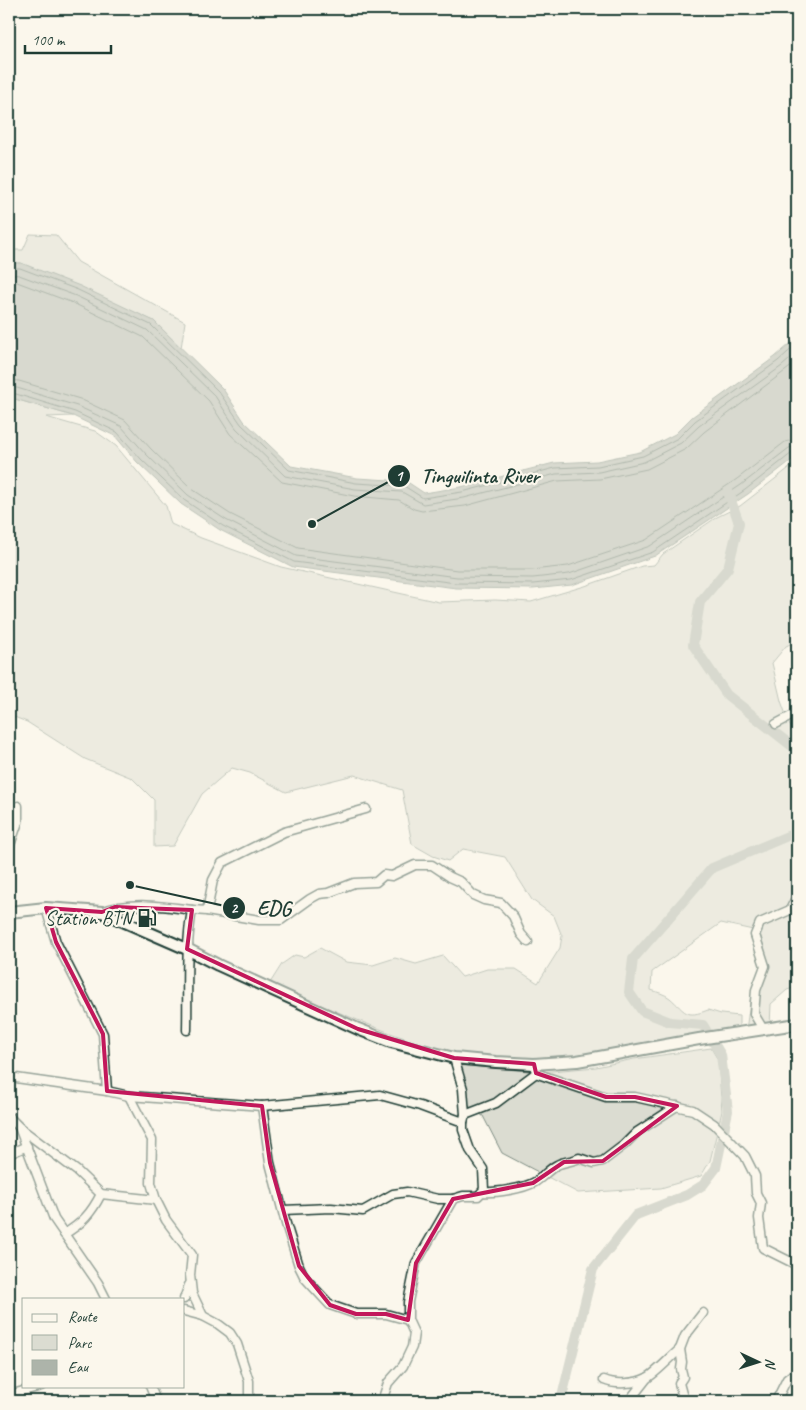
<svg xmlns="http://www.w3.org/2000/svg" width="806" height="1410" viewBox="0 0 806 1410" font-family="Caveat,sans-serif">
	<style>
		.green { fill: #dbdcd1; stroke: #7d8c82 }
		.water { fill: #adb4aa; stroke: #74847b }
		.lines { fill: none; stroke-linecap: round; stroke-linejoin: round }
		.shore { stroke: #586d63; stroke-width: 1 }
		.river { stroke: #adb4aa; stroke-width: 10 }
		.minor-casing { stroke: #1f3d34; stroke-width: 11 }
		.highway-casing { stroke: #1f3d34; stroke-width: 14 }
		.minor { stroke: #fbf7ec; stroke-width: 8 }
		.highway { stroke: #fbf7ec; stroke-width: 10 }
		.marked { fill: none; stroke: #c2185b; stroke-width: 4; stroke-linejoin: round }
		.labels { text-anchor: middle; stroke-width: 4.5; stroke-linejoin: round; paint-order: stroke }
		.poi-label { font-size: 20px; fill: #1f3d34; stroke: #fbf7ec; text-anchor: end }
		.leader { fill: none; stroke: #1f3d34; stroke-width: 2 }
		.callout-dot { fill: #1f3d34; stroke: #fbf7ec; stroke-width: 2 }
		.mark-label { font-size: 15px; text-anchor: middle; font-weight: bold; fill: #fff }
		.callout-label { font-size: 21px; text-anchor: middle; font-weight: bold; fill: #1f3d34; stroke: #fbf7ec; stroke-width: 4.5; stroke-linejoin: round; paint-order: stroke }
	</style>
	<rect width="100%" height="100%" fill="#fbf7ec"/>
	<filter id="ink" filterUnits="userSpaceOnUse"><feTurbulence type="fractalNoise" baseFrequency=".02" numOctaves="2"/><feDisplacementMap in="SourceGraphic" scale="10" xChannelSelector="R" yChannelSelector="G"/><feConvolveMatrix kernelMatrix="1 2 1 2 8 2 1 2 1" color-interpolation-filters="sRGB"/></filter>
	<g filter="url(#ink)">
		<!-- green -->
		<g class="green">
			<path d="M30,234L56,235L78,262L185,322L181,348L154,321L21,263H9V250H23Z"/>
			<path d="M9,399H15L73,416L46,417L95,431L116,446L166,506L171,524L201,538L281,567L439,602L495,600L531,602L585,586L642,566L654,565L663,554L717,517L740,506L797,462V641L786,646L772,663L781,701L790,726L797,730V987L787,990L771,1004L770,1027L746,1030L751,995L766,974L765,951L759,930L761,920L753,930L721,923L652,972L651,990C657,992 665,994 670,998C686,1012 685,1019 708,1010L721,1014L739,1016V1027L716,1039C636,1049 555,1067 474,1057C447,1054 419,1043 393,1034C351,1018 311,1001 270,983L282,964L295,955L304,957L320,948L346,962L373,965L395,958L416,964L443,956L462,977L487,969H516L538,983L560,948L562,936L554,916L532,900L505,857L463,849L448,861L433,856L412,844L402,790L354,775L286,792L250,773L232,768L202,794L173,846L154,847V800L132,778L85,759L27,722L9,715Z"/>
			<path d="M711,1048L718,1060L722,1111L710,1161L701,1176L661,1188L578,1193L502,1153L483,1116L460,1100L458,1065L541,1072L596,1067L634,1059Z"/>
		</g>
		<!-- water -->
		<path class="water" d="M9,263H21L80,286L154,321L223,389L244,421L291,466L357,478L406,481L424,493L461,487L554,463L597,461L640,452L675,434L692,417L775,357L797,338V456L748,494L655,556L572,585L533,589L456,588L293,567L220,530L181,504L137,462L115,436L73,416L15,399H9Z"/>
		<g class="lines">
			<!-- shore -->
			<g class="shore">
				<path d="M9,268H20L78,290L151,325L219,392L241,424L289,470L356,483L404,486L423,498L462,492L555,468L598,466L643,456L678,438L695,421L778,361L797,344"/>
				<path d="M9,274L19,275L76,296L147,330L215,396L236,428L285,476L355,489L402,492L423,504L464,498L556,474L599,472L644,462L681,443L699,426L782,366L797,353"/>
				<path d="M9,282H17L73,303L143,337L209,401L230,434L282,482L354,496L399,500L414,509L422,511L465,506L557,481L600,479L647,469L686,449L704,432L797,362"/>
				<path d="M9,380L19,381L80,399L125,420L151,449L192,489L230,514L298,548L457,570H532L568,566L646,540L737,479L785,442L797,439"/>
				<path d="M9,388H17L77,406L121,426L146,454L188,495L226,520L296,556L457,577L533,578L569,574L650,546L741,485L789,448L797,446"/>
				<path d="M9,394H16L75,412L117,432L141,459L184,500L223,526L294,562L456,583L533,584L571,580L653,552L745,490L792,453L797,452"/>
			</g>
			<!-- river -->
			<g class="river">
				<path d="M728,492L739,523L728,568L700,602L693,645L727,695L797,750"/>
				<path d="M561,1401L593,1269L636,1215L687,1195L703,1185L716,1168L728,1111L721,1055L703,1025L670,1022L642,1011L629,992L633,959L712,868L797,832"/>
			</g>
			<!-- minor casing -->
			<g class="minor-casing">
				<g id="minor">
					<path d="M776,724L797,713"/>
					<path d="M9,848L18,822V806"/>
					<path d="M46,908L56,942L103,1034L107,1091"/>
					<path d="M192,910L207,911L213,880L222,863L284,832L366,809"/>
					<path d="M207,911L259,920H281L310,899L319,894L328,893L354,883L376,882L384,875L392,876L415,865H432L450,877L461,882L473,895L484,900L501,903L513,916L521,934L528,942"/>
					<path d="M102,912C127,901 165,906 192,910C185,949 188,990 187,1030"/>
					<path d="M763,1029L754,1014L756,990L765,966L755,935L760,923L790,910L797,896"/>
					<path d="M534,1064L536,1073L541,1075L606,1097H635L693,1110L714,1124L745,1156L755,1176L756,1193L761,1203L759,1218L763,1248L797,1265"/>
					<path d="M9,1077L107,1091L129,1096L262,1106L380,1095L420,1106L463,1122"/>
					<path d="M129,1096L152,1140L151,1183L156,1200L166,1220L192,1255L190,1275L192,1293L203,1316L218,1324L230,1333L237,1344L249,1381V1401"/>
					<path d="M262,1106L270,1163L286,1224L299,1266L305,1278L330,1305L356,1314H386L408,1320"/>
					<path d="M465,1115L496,1103L536,1073"/>
					<path d="M9,1117L19,1127L54,1219L98,1283L106,1299"/>
					<path d="M20,1128L77,1171L101,1194L156,1200"/>
					<path d="M9,1154L27,1146"/>
					<path d="M482,1192C495,1193 523,1189 535,1182C543,1177 549,1169 557,1165C564,1161 572,1162 579,1158L594,1163L603,1161L624,1145L637,1132L677,1106"/>
					<path d="M283,1210L331,1208L363,1211L393,1194L407,1192L438,1199H453"/>
					<path d="M64,1234C82,1224 92,1212 101,1194"/>
					<path d="M184,1299L189,1285"/>
					<path d="M184,1311L203,1316"/>
					<path d="M604,1380C615,1385 635,1384 647,1378C656,1373 671,1357 680,1349"/>
					<path d="M150,1386L156,1401"/>
					<path d="M9,1395L41,1386"/>
					<path d="M382,1401L388,1383L403,1366L412,1347L414,1333L408,1320V1302L416,1263L453,1199L463,1196H478L484,1190L483,1169L470,1150L463,1130V1122L465,1115L463,1089L454,1058"/>
					<path d="M629,1401L647,1378"/>
					<path d="M684,1401L679,1383L683,1377L681,1369L682,1362L680,1349L685,1336L703,1313"/>
					<path d="M776,1401L787,1379L797,1371"/>
				</g>
			</g>
			<!-- highway casing -->
			<g class="highway-casing">
				<path id="highway" d="M9,912L46,908L102,912L187,949L218,965L358,1029L391,1042L454,1058L496,1062L534,1064L577,1061L699,1039L797,1024"/>
			</g>
			<!-- minor -->
			<use href="#minor" class="minor"/>
			<!-- highway -->
			<use href="#highway" class="highway"/>
		</g>
	</g>
	<!-- marked area -->
	<path d="M0 0H806V1410H0ZM115,907L192,910L187,949L358,1029L454,1058L534,1064L536,1073L606,1097H635L677,1106L603,1161L564,1162L533,1183L453,1199L416,1263L408,1320L386,1314H356L330,1305L299,1266L270,1163L262,1106L107,1091L103,1034L56,942L46,908L102,912Z" fill="#fbf7ec" fill-opacity=".55" fill-rule="evenodd"/>
	<path class="marked" d="M115,907L192,910L187,949L358,1029L454,1058L534,1064L536,1073L606,1097H635L677,1106L603,1161L564,1162L533,1183L453,1199L416,1263L408,1320L386,1314H356L330,1305L299,1266L270,1163L262,1106L107,1091L103,1034L56,942L46,908L102,912Z"/>
	<!-- icons -->
	<defs>
		<g id="fuel-bare" transform="scale(1.5)"><path d="M-5.5-6h7V0h2V4h1.3V-2.5L3-4.5l.8-.8L6-3V5H2.5V1h-1V6h-7ZM-4.2-4.7v3.2H.2V-4.7Z" fill="#1f3d34" stroke="#fbf7ec" stroke-width="2.5" paint-order="stroke"/></g>
	</defs>
	<g fill-rule="evenodd">
		<use href="#fuel-bare" x="147" y="918"/>
	</g>
	<g class="labels">
		<!-- poi labels -->
		<g class="poi-label">
			<text x="132" y="925">Station BTN</text>
		</g>
	</g>
	<!-- callouts -->
	<path class="leader" d="M312 524L399 476M130 885L234 908"/>
	<g class="callout-dot">
		<circle cx="312" cy="524" r="5"/>
		<circle cx="130" cy="885" r="5"/>
		<circle cx="399" cy="476" r="12"/>
		<circle cx="234" cy="908" r="12"/>
	</g>
	<g class="mark-label">
		<text x="399" y="481">1</text>
		<text x="234" y="913">2</text>
	</g>
	<g class="callout-label">
		<text x="480" y="483">Tinguilinta River</text>
		<text x="274" y="915">EDG</text>
	</g>
	<!-- margin -->
	<rect width="806" height="1410" fill="none" stroke="#fbf7ec" stroke-width="30"/>
	<rect x="15" y="15" width="776" height="1380" fill="none" stroke="#1f3d34" stroke-width="2" filter="url(#ink)"/>
	<!-- legend -->
	<rect x="22" y="1298" width="162" height="90" fill="#fbf7ec" stroke="#a3ada2"/>
	<rect x="32" y="1314" width="25" height="8" fill="#fbf7ec" stroke="#a3ada2"/>
	<text x="68" y="1322" font-size="15" fill="#1f3d34">Route</text>
	<rect x="32" y="1335" width="25" height="15" fill="#dbdcd1" stroke="#a3ada2"/>
	<text x="68" y="1348" font-size="15" fill="#1f3d34">Parc</text>
	<rect x="32" y="1360" width="25" height="15" fill="#adb4aa" stroke="#a3ada2"/>
	<text x="68" y="1372" font-size="15" fill="#1f3d34">Eau</text>
	<!-- north arrow -->
	<g transform="translate(758 1362) rotate(94)" stroke="#fbf7ec" stroke-width="4" paint-order="stroke">
	<path d="M0-4L9 19L0 12L-9 19Z" fill="#1f3d34"/>
	<text y="-8" font-size="14" font-weight="bold" text-anchor="middle" fill="#1f3d34">N</text>
	</g>
	<!-- scale -->
	<path d="M25 45v8h86v-8" fill="none" stroke="#1f3d34" stroke-width="2.5"/>
	<text x="32" y="45" font-size="15" fill="#1f3d34" stroke="#fbf7ec" stroke-width="4" paint-order="stroke">100 m</text>
</svg>
